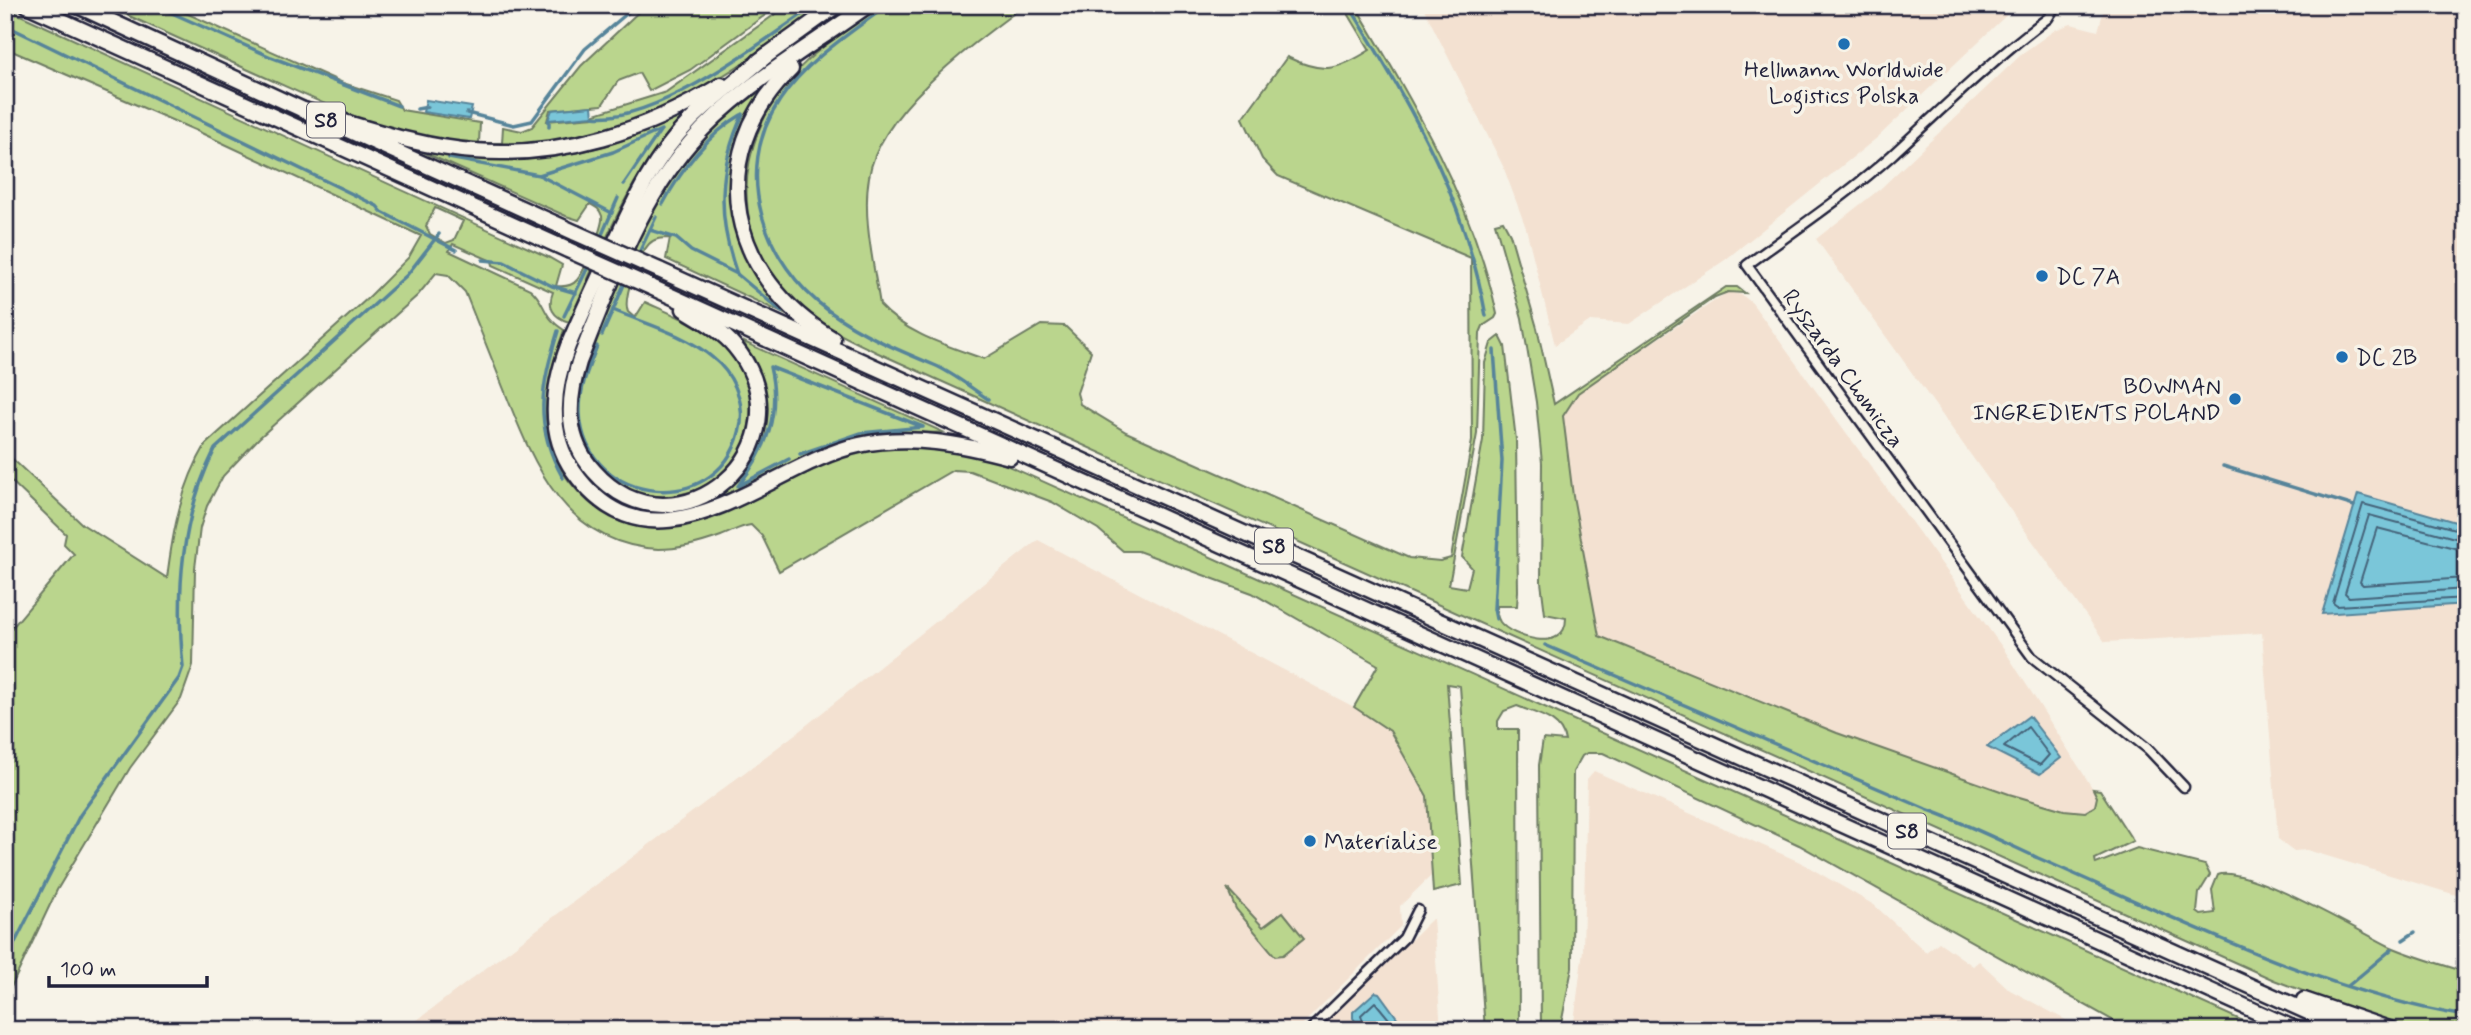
<svg xmlns="http://www.w3.org/2000/svg" width="2471" height="1035" viewBox="0 0 2471 1035" font-family="Mynerve,sans-serif">
	<style>
		.built { fill: #f3e1d1 }
		.green { fill: #bad58d; stroke: #6e7c64; stroke-width: 2; fill-rule: evenodd }
		.water { fill: #7ac6d9; stroke: #57849a; stroke-width: 2 }
		.lines { fill: none; stroke-linecap: round; stroke-linejoin: round }
		.shore { stroke: #45647a; stroke-width: 2 }
		.stream { stroke: #57849a; stroke-width: 3.5 }
		.minor-casing { stroke: #22223b; stroke-width: 13 }
		.motorway-casing { stroke: #22223b; stroke-width: 19 }
		.minor { stroke: #f7f3e8; stroke-width: 8 }
		.motorway { stroke: #f7f3e8; stroke-width: 14 }
		.motorway-bridge-casing { stroke: #22223b; stroke-width: 19; stroke-linecap: butt }
		.motorway-bridge { stroke: #f7f3e8; stroke-width: 14 }
		.poi-dot { fill: #1f6fb2; stroke: #f7f3e8; stroke-width: 2.5 }
		.labels { text-anchor: middle; stroke-width: 7; stroke-linejoin: round; paint-order: stroke }
		.shield { fill: #f7f3e8; stroke: #62616f; stroke-width: 2 }
		.shield-label { font-size: 21px; font-weight: bold; fill: #22223b }
		.poi-label { font-size: 23px; fill: #22223b; stroke: #f7f3e8; text-anchor: start }
		.street-label { font-size: 23px; fill: #22223b; stroke: #f7f3e8 }
	</style>
	<rect width="100%" height="100%" fill="#f7f3e8"/>
	<filter id="ink" filterUnits="userSpaceOnUse"><feTurbulence type="fractalNoise" baseFrequency=".0143" numOctaves="2"/><feDisplacementMap in="SourceGraphic" scale="14" xChannelSelector="R" yChannelSelector="G"/><feConvolveMatrix kernelMatrix="1 2 1 2 8 2 1 2 1" color-interpolation-filters="sRGB"/></filter>
	<g filter="url(#ink)">
		<!-- built -->
		<g class="built">
			<path d="M1422,5H2017L1878,137L1725,260L1629,324L1590,321L1555,345L1526,228L1503,166Z"/>
			<path d="M2100,5H2466V898L2307,850L2294,851L2278,839L2262,633L2105,642L1816,239L1880,189L2024,52L2055,30L2071,24L2098,31L2103,13Z"/>
			<path d="M1728,292L1742,295L1752,303L2005,651L2093,789L2097,797L2095,807L2085,812L2064,810L2009,794L1837,733L1599,636L1573,496L1563,416L1578,393L1587,386Z"/>
			<path d="M1038,540L1354,707L1390,731L1427,796L1431,876L1400,906L1401,926L1297,1030H404L798,732Z"/>
			<path d="M1594,771L1800,862L1874,905L1926,952L1939,942L1973,966L1979,961L2010,990L2084,1030H1573L1583,950L1587,779Z"/>
			<path d="M1433,918L1441,1030H1320Z"/>
		</g>
		<!-- green -->
		<g class="green">
			<path d="M105,5H168L343,83L396,100L402,110L480,123L479,143H502L503,127L522,131L532,127L581,66L646,5H779L690,70L649,91L639,73L618,81L602,105L550,110L547,121L594,117L595,114L666,92L788,5H824C772,42 721,82 663,109C582,147 484,156 398,131C350,117 305,95 260,75C208,52 157,29 105,5Z"/>
			<path d="M851,5H855L749,83L668,160C639,202 620,251 599,298C586,326 570,356 564,387C561,402 561,419 565,434C592,542 752,532 765,421C768,401 763,378 754,359C751,353 745,348 744,342L943,432C932,434 918,431 906,432C882,432 857,437 834,445C773,464 716,521 647,512C589,503 555,447 561,392C564,359 583,327 596,298C620,244 642,184 681,139C727,85 794,46 851,5Z"/>
			<path d="M882,5H1025C974,43 879,111 869,177C862,217 874,265 880,305C906,334 948,346 984,359L1041,325L1065,326L1091,351L1077,393L1080,404L1126,432L1409,558L1440,561L1451,558L1472,441L1471,258L1278,176L1262,159L1243,118L1287,57C1323,74 1337,71 1370,50L1343,5H1355C1413,102 1473,202 1497,314L1495,318L1483,326L1480,333L1477,434L1449,585L1467,588L1472,568L1462,557L1483,440L1485,363L1491,343L1500,336L1505,346L1516,440L1518,591L1517,606H1496C1496,612 1497,617 1500,622C1511,637 1566,655 1566,618L1545,614L1541,582L1542,463L1536,402L1522,318L1495,223L1503,221L1510,234L1537,328L1554,404L1726,287H1737L1745,293L1728,292L1715,297L1578,393L1563,416L1573,496L1599,636L1837,733L2009,794L2064,810L2085,812L2095,806L2097,797L2093,789L2100,790L2133,841L2095,859L2096,864L2137,848L2205,865L2210,875L2199,893L2197,912L2201,915L2215,913L2212,890L2218,875C2244,864 2359,931 2389,946C2414,957 2440,964 2466,972V1030L2412,1028L2369,1016L2274,980L876,352C851,340 825,328 803,310C727,245 731,144 795,73C820,45 853,27 882,5Z"/>
			<path d="M5,8L548,257L562,265L556,286C564,287 572,286 577,280C584,272 604,225 602,216C600,209 596,207 590,204L579,220L566,216L416,149C450,152 485,157 519,158C575,159 635,139 685,114C629,173 602,249 569,322C553,317 547,307 553,292L493,265L492,261L453,244L449,251L530,289C547,303 541,316 564,330C546,381 533,434 569,481C653,590 759,479 852,454C899,442 947,447 993,459L2263,1030H2130L1799,845L1603,753H1587L1582,756L1573,772L1572,968L1560,1030H1541L1539,765L1543,739L1565,741C1562,718 1536,714 1517,706L1504,711L1498,721V729H1518L1519,1030H1485L1460,686L1447,684L1462,885L1433,892L1427,796L1390,731L1354,707L1378,665L1252,593L1138,551H1123L1098,529L1052,502L970,471L953,470L779,571L762,536L751,525C740,526 732,532 721,536C702,543 680,549 659,549C566,545 534,466 505,392C492,359 478,325 465,292L448,275L436,273L418,295L259,438L223,476L207,506L200,528L195,568L193,665L181,699L130,768L57,890L5,1000V636L74,554L64,544L66,534L5,475V452L82,524L167,578C173,530 181,486 206,444L369,297L409,257L421,236L197,131L5,48ZM435,208L463,221L454,240L446,243L430,234L426,226Z"/>
			<path d="M764,88L739,139L734,219L752,270L770,297L789,316L666,259L670,238C662,238 655,238 649,244C639,255 622,298 628,312L635,318L645,302C687,321 746,341 750,399C759,495 634,534 586,450C576,433 575,407 578,388C581,362 595,337 606,313C630,258 653,197 692,150C713,126 739,107 764,88Z"/>
			<path d="M1227,888L1263,927L1283,912L1304,938L1283,955L1275,956L1236,909Z"/>
		</g>
		<!-- water -->
		<g class="water">
			<path d="M426,100L472,107L469,119L423,112Z"/>
			<path d="M592,106L593,116L548,120L552,110Z"/>
			<path d="M2358,494L2466,525V604L2322,614Z"/>
			<path d="M2029,716L2061,758L2040,774L1987,747Z"/>
			<path d="M1375,992L1379,993L1406,1030H1361L1353,1018V1012Z"/>
		</g>
		<g class="lines">
			<!-- shore -->
			<g class="shore">
				<path d="M2466,532L2363,504L2333,603L2337,606L2466,598"/>
				<path d="M2466,541L2369,515L2345,593L2349,597L2466,589"/>
				<path d="M2466,551L2377,528L2360,582L2363,585L2466,578"/>
				<path d="M2028,727L2049,755L2040,765L2004,747Z"/>
				<path d="M1366,1030L1361,1015L1375,1002L1398,1030"/>
			</g>
			<!-- stream -->
			<g class="stream">
				<path d="M154,5L271,57L399,106"/>
				<path d="M888,5C850,33 806,61 780,100C731,172 764,264 829,311C862,335 898,350 934,365C953,373 971,388 988,399"/>
				<path d="M1349,5C1413,112 1463,191 1486,316"/>
				<path d="M5,25L377,206L382,212L456,250"/>
				<path d="M417,109L428,107"/>
				<path d="M467,113L514,125L532,121L585,49L637,5"/>
				<path d="M593,116C655,124 764,41 815,5"/>
				<path d="M549,127V120"/>
				<path d="M449,158L539,175"/>
				<path d="M624,184L660,131"/>
				<path d="M663,204C681,170 708,134 741,115"/>
				<path d="M612,213L539,175L613,152L661,130"/>
				<path d="M650,230L676,238L691,251L737,274L782,312"/>
				<path d="M600,239L618,198"/>
				<path d="M637,257L656,217"/>
				<path d="M483,260L504,262L552,286L576,293"/>
				<path d="M737,274C717,218 718,167 743,114"/>
				<path d="M613,310L626,280"/>
				<path d="M564,316L589,265"/>
				<path d="M558,331C541,387 533,424 563,478"/>
				<path d="M597,346C588,368 579,389 580,413C584,508 726,521 741,423C744,399 732,373 713,358C685,334 646,324 613,310L602,335"/>
				<path d="M1494,350L1502,461L1494,609L1496,619"/>
				<path d="M789,459L738,486C767,450 781,413 770,367L923,427L861,433L800,454"/>
				<path d="M2223,466L2354,506"/>
				<path d="M1545,645L1926,809C1965,823 2001,841 2038,858C2172,916 2322,993 2466,1016"/>
				<path d="M2403,940L2415,932"/>
				<path d="M5,962L80,815L179,678L183,667C176,591 181,517 215,449L407,275L439,234"/>
				<path d="M2348,986L2392,949"/>
			</g>
			<!-- minor casing -->
			<g class="minor-casing">
				<g id="minor">
					<path d="M2056,5L2048,18C1992,60 1943,108 1892,155C1846,196 1796,229 1747,265L2032,657L2148,749L2184,787"/>
					<path d="M1310,1030L1404,938L1418,910"/>
				</g>
			</g>
			<!-- motorway casing -->
			<g class="motorway-casing">
				<g id="motorway">
					<path d="M27,5L568,250"/>
					<path d="M76,5L310,113"/>
					<path d="M767,55C742,77 714,97 691,120C651,160 630,210 607,260C594,288 580,317 568,346C552,388 547,434 574,472C656,587 768,464 859,445C911,434 961,444 1010,457"/>
					<path d="M759,61L837,5"/>
					<path d="M791,69C701,157 729,278 833,339"/>
					<path d="M303,110C359,125 416,147 474,151C562,158 648,130 721,85"/>
					<path d="M348,130L576,233"/>
					<path d="M659,270L2348,1030"/>
					<path d="M651,287L2297,1030"/>
					<path d="M684,309C702,320 722,331 735,347C815,444 677,565 594,471C565,439 567,401 579,362C608,289 639,202 690,143C738,87 809,48 868,5"/>
					<path d="M2304,1000L2392,1030"/>
				</g>
			</g>
			<!-- minor -->
			<use href="#minor" class="minor"/>
			<!-- motorway -->
			<use href="#motorway" class="motorway"/>
			<!-- motorway-bridge casing -->
			<g class="motorway-bridge-casing">
				<g id="motorway-bridge">
					<path d="M576,233L659,270"/>
					<path d="M568,250L651,287"/>
				</g>
			</g>
			<!-- motorway-bridge -->
			<use href="#motorway-bridge" class="motorway-bridge"/>
		</g>
	</g>
	<!-- markers -->
	<g class="poi-dot">
		<circle cx="1844" cy="44" r="7"/>
		<circle cx="2042" cy="276" r="7"/>
		<circle cx="2342" cy="357" r="7"/>
		<circle cx="2235" cy="399" r="7"/>
		<circle cx="1310" cy="841" r="7"/>
	</g>
	<g class="labels">
		<!-- shield labels -->
		<g class="shield">
			<rect x="307" y="102.5" width="38" height="35" rx="5"/>
			<rect x="1255" y="528.5" width="38" height="35" rx="5"/>
			<rect x="1888" y="813.5" width="38" height="35" rx="5"/>
		</g>
		<g class="shield-label">
			<text x="326" y="127">S8</text>
			<text x="1274" y="553">S8</text>
			<text x="1907" y="838">S8</text>
		</g>
		<!-- poi labels -->
		<g class="poi-label">
			<text x="1844" y="77" text-anchor="middle">Hellmann Worldwide<tspan x="1844" dy="26">Logistics Polska</tspan></text>
			<text x="2056" y="284">DC 7A</text>
			<text x="2356" y="365">DC 2B</text>
			<text x="2221" y="394" text-anchor="end">BOWMAN<tspan x="2221" dy="26">INGREDIENTS POLAND</tspan></text>
			<text x="1324" y="849">Materialise</text>
		</g>
		<!-- street labels -->
		<g class="street-label">
			<text transform="translate(1844 368) rotate(54)" y="8">Ryszarda Chomicza</text>
		</g>
	</g>
	<!-- margin -->
	<rect width="2471" height="1035" fill="none" stroke="#f7f3e8" stroke-width="28"/>
	<rect x="14" y="14" width="2443" height="1007" fill="none" stroke="#22223b" stroke-width="2.5" filter="url(#ink)"/>
	<!-- scale -->
	<path d="M49 976v10h158v-10" fill="none" stroke="#22223b" stroke-width="3.5"/>
	<text x="60" y="976" font-size="21" fill="#22223b" stroke="#f7f3e8" stroke-width="5" paint-order="stroke">100 m</text>
</svg>
